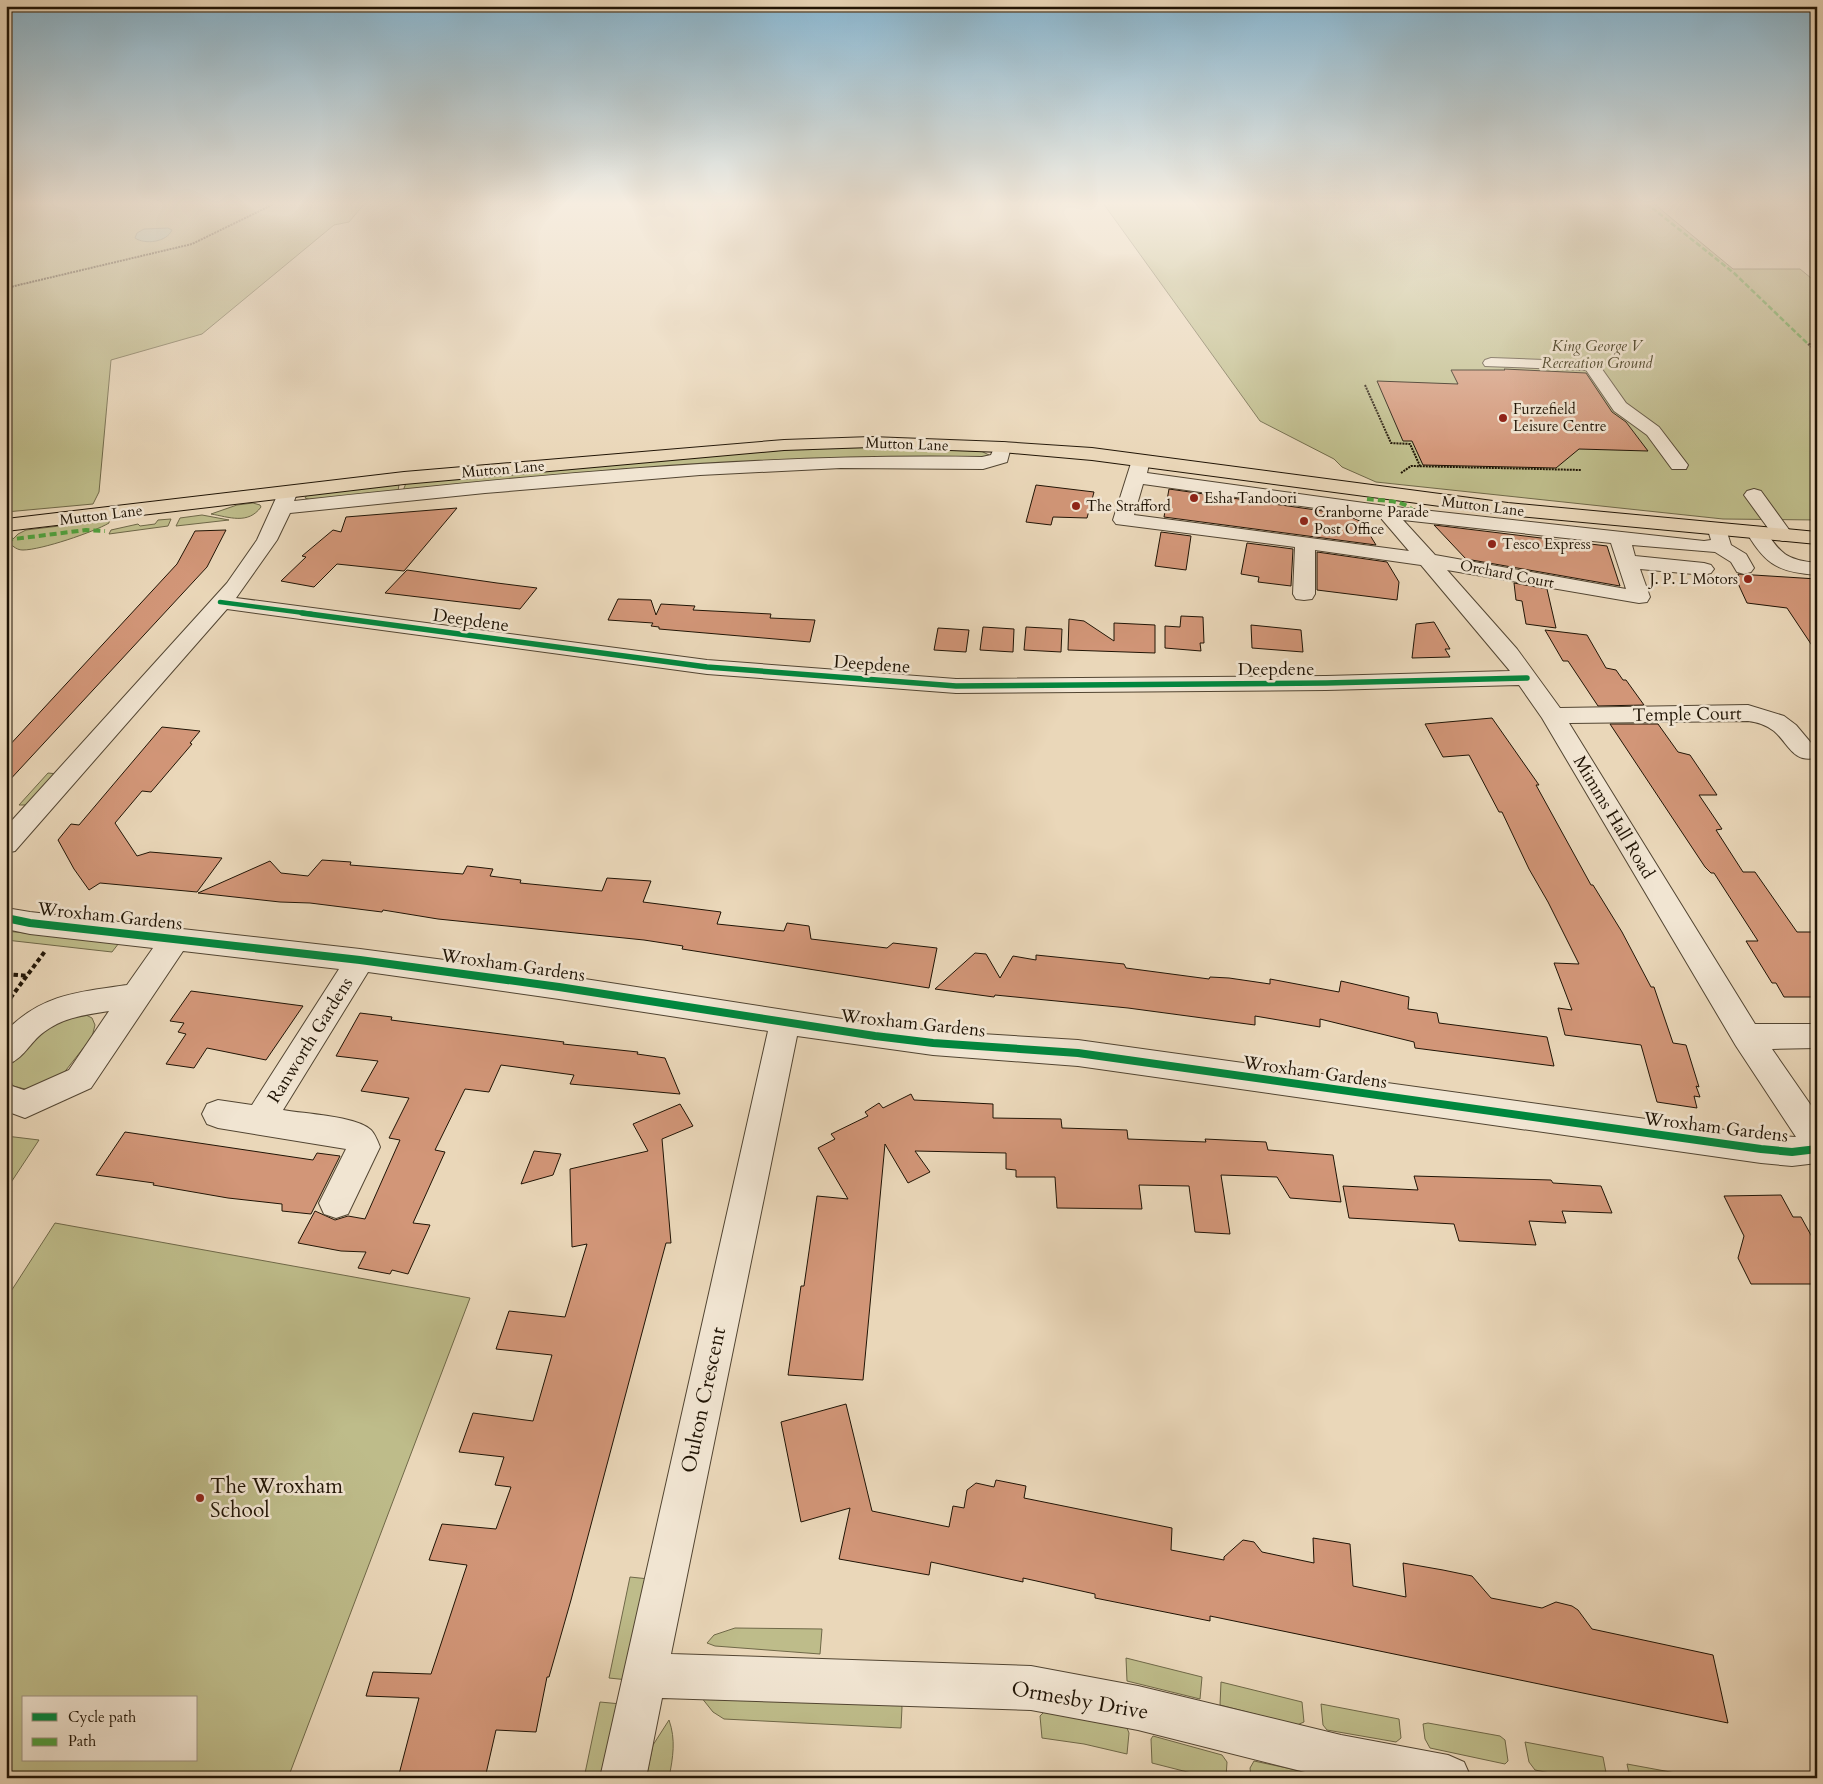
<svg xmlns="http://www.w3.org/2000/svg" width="1823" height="1784" viewBox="0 0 1823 1784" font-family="Cardo,serif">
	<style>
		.green { fill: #bebc8a; stroke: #6f6848; fill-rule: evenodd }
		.water { fill: #98baab; stroke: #687869 }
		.building { fill: #d29678; stroke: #201405 }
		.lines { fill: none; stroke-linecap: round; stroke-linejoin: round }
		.minor-casing { stroke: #524532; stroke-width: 2 }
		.major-casing { stroke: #201405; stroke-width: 2 }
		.path-far1 { stroke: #201405; stroke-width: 2; stroke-dasharray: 2 1; stroke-linecap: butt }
		.path { stroke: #201405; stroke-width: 4; stroke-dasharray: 4.5 3; stroke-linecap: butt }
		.minor { fill: #f1e5d2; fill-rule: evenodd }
		.major { fill: #ead7b9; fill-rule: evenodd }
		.quiet-far1 { stroke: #50a03d; stroke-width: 2.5; stroke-dasharray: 5.5 2.5; stroke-linecap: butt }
		.quiet { stroke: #50a03d; stroke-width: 4; stroke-dasharray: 7 4; stroke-linecap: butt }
		.cycleway-far2-casing { stroke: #f1e5d2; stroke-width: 6 }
		.cycleway-far1-casing { stroke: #f1e5d2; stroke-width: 8 }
		.cycleway-casing { stroke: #f1e5d2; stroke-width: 11 }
		.cycleway-far2 { stroke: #00873e; stroke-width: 4.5 }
		.cycleway-far1 { stroke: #00873e; stroke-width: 5.5 }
		.cycleway { stroke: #00873e; stroke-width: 8 }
		.poi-dot { fill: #8f2418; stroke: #f1e5d2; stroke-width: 2 }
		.labels { text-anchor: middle; stroke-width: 5; stroke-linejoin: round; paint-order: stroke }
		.far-park-label { font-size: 15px; font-style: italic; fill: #574f34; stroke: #f1e5d2 }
		.far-poi-label { font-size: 15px; fill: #201405; stroke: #f1e5d2; text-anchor: start }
		.far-street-label { font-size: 15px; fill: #201405; stroke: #f1e5d2 }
		.street-label { font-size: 18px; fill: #201405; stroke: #f1e5d2 }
		.near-street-label { font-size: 21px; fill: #201405; stroke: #f1e5d2 }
		.near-poi-label { font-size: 21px; fill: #201405; stroke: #f1e5d2; text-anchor: start }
	</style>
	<rect width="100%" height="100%" fill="#ead7b9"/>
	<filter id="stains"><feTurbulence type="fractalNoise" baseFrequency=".004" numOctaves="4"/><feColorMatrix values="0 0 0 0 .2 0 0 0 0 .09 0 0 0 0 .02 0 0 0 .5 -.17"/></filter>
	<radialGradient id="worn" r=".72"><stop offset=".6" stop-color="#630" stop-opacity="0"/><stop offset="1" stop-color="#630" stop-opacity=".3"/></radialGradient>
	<!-- green -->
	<g class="green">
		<path d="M6,203H365L349,222L334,225L202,334L111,360L99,492L93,504L6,512Z"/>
		<path d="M1103,203H1653L1733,269H1800L1817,283V520L1723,519L1376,482L1342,467L1334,459L1260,421Z"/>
		<path d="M876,447L981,451L989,455L977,459C785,452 595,474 403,491L406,483L723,455L809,448Z"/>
		<path d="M399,484L398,492L311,500L305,498L307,495Z"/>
		<path d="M253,503L260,505L261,507C248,525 229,517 211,514L237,505Z"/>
		<path d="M202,515L229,520L176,526L180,518Z"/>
		<path d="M171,519L168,526L109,534L111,530L138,524L140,526L155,524L158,520Z"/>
		<path d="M109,520V523C94,532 41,550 23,550C17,550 14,547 9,543L18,534L26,530Z"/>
		<path d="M48,773L58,774L26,805H19Z"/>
		<path d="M6,931L119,943L112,952L6,940Z"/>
		<path d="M82,1013L92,1018L95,1025L92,1037L59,1079L25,1089L13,1086L8,1074L12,1059L46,1024Z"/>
		<path d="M6,1136L39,1140L6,1190Z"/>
		<path d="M55,1223L470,1298L288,1778H6V1299ZM24,1698H196V1760H24Z"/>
		<path d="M630,1577L649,1579L628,1680L609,1678Z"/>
		<path d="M735,1628L822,1629L820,1654L715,1646L707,1643L714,1635Z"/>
		<path d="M1126,1658L1202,1677L1200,1699L1127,1681Z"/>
		<path d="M1221,1682L1302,1702L1304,1722L1297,1725L1220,1705Z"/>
		<path d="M701,1697L900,1703L902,1707L901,1728L724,1719L713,1712Z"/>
		<path d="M600,1702L621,1704L607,1778H584Z"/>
		<path d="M1321,1704L1399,1719L1401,1738L1396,1742L1327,1730L1323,1725Z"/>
		<path d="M1044,1712L1127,1728L1129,1733L1127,1754L1084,1744L1042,1738L1040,1716Z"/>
		<path d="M669,1720C676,1740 673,1757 669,1778H646L653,1745Z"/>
		<path d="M1428,1723L1500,1736L1505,1740L1508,1761L1505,1764L1430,1748L1425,1739L1423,1724Z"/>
		<path d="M1153,1736L1222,1755L1227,1762L1226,1778H1211L1152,1763L1151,1739Z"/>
		<path d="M1525,1742L1603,1757L1607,1778H1576L1535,1770L1529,1762Z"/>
		<path d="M1254,1761L1315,1774L1318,1778H1251L1250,1768Z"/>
		<path d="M1627,1764L1703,1778H1630Z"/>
	</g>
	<!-- water -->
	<path class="water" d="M168,228L172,230C167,242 145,245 135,238L137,233L144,229Z"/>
	<!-- building -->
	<g class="building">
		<path d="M1504,369L1586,373L1612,412L1626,422L1648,451L1579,449L1556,468L1423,465L1412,441H1403L1377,381L1458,384L1451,370H1505Z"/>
		<path d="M1036,485L1094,492L1087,518L1053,517L1051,525L1026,522Z"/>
		<path d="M1169,489L1344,514L1362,522L1376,545L1164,517Z"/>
		<path d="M457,508L404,571L337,564L314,587L281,581L306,557L302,556L333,530L341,532L346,517Z"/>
		<path d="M1434,525L1607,546L1620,586L1466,559Z"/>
		<path d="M226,530L207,567L6,784V749L177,564L195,531Z"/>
		<path d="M1161,532L1191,536L1186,570L1155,566Z"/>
		<path d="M1247,543L1293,549L1291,586L1258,582L1259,577L1241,574Z"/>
		<path d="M1317,552L1387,562L1399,582L1397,600L1317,590Z"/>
		<path d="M407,570L497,583L537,588L520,609L385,593Z"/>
		<path d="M1738,574L1817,579V653L1787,608L1747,603L1735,577H1739Z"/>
		<path d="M1514,583L1547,589L1556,628L1526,624L1522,601L1516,600Z"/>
		<path d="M618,599L651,600L656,615L661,604L695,606L693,610L771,614L770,618L815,620L810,642L659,629V627L651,626L653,623L608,620Z"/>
		<path d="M1181,616L1203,617L1204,643H1200L1201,651L1165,648V626L1180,627Z"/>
		<path d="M1069,619L1084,621L1114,641V623L1155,625V653L1068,650Z"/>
		<path d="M1434,622L1450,649H1445L1450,657L1412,658L1416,624Z"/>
		<path d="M1251,625L1301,630L1303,652L1252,648Z"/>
		<path d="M983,627L1014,629L1013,652L980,650Z"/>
		<path d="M1026,627L1062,629L1061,652L1024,650Z"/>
		<path d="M938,628L969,630L966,652L934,650Z"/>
		<path d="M1545,630L1587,635L1606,668L1616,670L1623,680H1626L1644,705L1598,706L1568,661H1563Z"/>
		<path d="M1492,718L1539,785H1536L1591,885H1593L1622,932L1651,987H1654L1673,1043L1686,1045L1699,1087L1696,1086L1700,1097L1694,1096L1697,1108L1657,1102L1641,1045L1565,1035L1558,1008L1572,1010L1554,963L1579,964L1548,902L1529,869L1502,812H1499L1469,755L1443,757L1425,724Z"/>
		<path d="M1610,724H1658L1678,752L1690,755L1717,795H1699L1722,829L1716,830L1743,872H1755L1797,932H1811L1817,940V997H1784L1776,983H1772L1746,941H1758L1714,873H1711L1705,867Z"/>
		<path d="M162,727L200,731L190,743L192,744L151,792L142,791L115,823L137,856L150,852L222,858L197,892L100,883L89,890L74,869L58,840L71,824L79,825Z"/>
		<path d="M322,860L351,862L350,865L463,874L467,866L493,869L490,876L521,880L520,883L602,891L607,878L651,881L643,902L721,912L717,924L784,931L787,923L809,926L811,939L887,948L893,943L937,948L929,988L682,949L683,946L644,940L438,919L383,910L382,912L310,903L280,902L198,893L270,861L281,873L308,876Z"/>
		<path d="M975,953L986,954L1000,978L1013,956L1036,960V955L1124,964L1126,968L1209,979L1210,977L1229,978L1270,984V979L1339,992L1341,981L1409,997L1408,1009L1437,1013L1439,1023L1547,1037L1554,1066L1415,1048L1414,1042L1320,1019V1027L1255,1016V1025L1128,1008L995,995L994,997L935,989Z"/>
		<path d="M191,991L258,1000L303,1006L266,1060L207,1048L194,1068L166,1064L186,1034L178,1032L184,1023L170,1021Z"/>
		<path d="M360,1013L392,1017L391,1020L564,1042L563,1044L638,1052L637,1054L665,1058L680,1094L570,1084L574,1075L501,1065L489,1092L465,1089L435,1150L445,1152L413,1223L430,1225L408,1274L392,1270L390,1274L358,1268L366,1252L341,1251L298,1243L315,1211L335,1220L348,1216L365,1219L400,1140L389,1138L409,1098L361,1091L378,1061L336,1056Z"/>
		<path d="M911,1094L914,1100L993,1104V1118L1061,1119L1062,1128L1127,1130L1128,1139L1206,1142L1205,1139L1266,1142L1268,1150L1333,1155L1341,1202L1290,1198L1277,1177L1221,1175L1230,1234L1195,1232L1189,1186L1139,1185L1142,1209L1057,1208L1055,1177H1016V1170L1006,1169V1153L915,1151L930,1172L908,1183L885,1144L863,1380L788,1375L801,1286H804L817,1196L848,1199L818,1148L835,1139L831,1134L868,1116L865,1112L879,1103L883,1108Z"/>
		<path d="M680,1104L693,1126L662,1139L671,1243H666L656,1280L571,1600L549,1677H547L536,1732L496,1730L485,1778H398L419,1698L366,1696L373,1672L431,1674L467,1565L429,1560L442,1524L496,1529L511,1487L495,1485L504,1457L459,1452L473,1413L533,1421L552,1355L496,1349L509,1311L565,1317L587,1244L572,1247L570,1169L648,1151L633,1124Z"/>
		<path d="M125,1132L313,1160L317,1153L340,1156L311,1214L282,1211V1204L228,1198L153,1185L154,1183L96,1175Z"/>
		<path d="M534,1151L561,1154L553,1175L521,1184Z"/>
		<path d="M1414,1176L1551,1180L1553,1183L1601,1186L1612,1213L1562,1211L1566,1223L1529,1221L1536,1245L1459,1241L1454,1224L1349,1218L1343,1186L1418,1190Z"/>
		<path d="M1781,1195L1793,1217H1801L1817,1246V1284H1751L1738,1258L1744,1236L1724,1196Z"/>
		<path d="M846,1404L872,1511L949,1527L953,1506L964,1508L967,1490L976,1483L994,1487L996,1480L1026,1486L1024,1498L1172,1528L1171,1550L1224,1560V1557L1243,1540L1254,1542L1262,1552L1314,1563L1313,1538L1350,1544L1353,1586L1406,1597L1403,1563L1443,1570L1472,1576L1491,1598L1542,1608L1556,1602L1572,1606L1578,1610L1592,1629L1713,1655L1728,1723L1210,1616V1621L1095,1598V1594L1023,1578V1582L931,1562L929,1575L839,1559L850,1508L801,1522L781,1422Z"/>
	</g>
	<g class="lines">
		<!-- minor casing -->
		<g class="minor-casing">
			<g id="minor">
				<path d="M1491,358L1597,362L1626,403L1659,427L1688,465L1686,469H1672L1647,435L1614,411L1586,370L1485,366L1483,363L1485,360Z"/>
				<path d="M1002,442L1008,443L1011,447L1007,462L983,469L841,468L700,475L485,493L290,513L277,540L236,598L707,660L956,679L1326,676L1510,671L1421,565L1315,550V594L1312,599L1304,600L1296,599L1293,594L1295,547L1116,524L1113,520L1132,460L1134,456H1148L1150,460L1147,473L1386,506L1704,541L1711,540L1708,530L1711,526L1718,524L1725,526L1731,545L1746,554L1754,568L1751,572L1744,574L1737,572L1731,562L1715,552L1632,545L1635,556L1704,563L1711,565L1714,569L1711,573L1704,575L1640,569L1650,597L1647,602L1639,603L1447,570L1517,649L1560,708L1748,705L1784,716L1796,725L1817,750L1815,758C1793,763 1788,743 1774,731C1766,725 1758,722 1748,721L1569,723L1755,1024H1817V1048L1772,1049L1817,1114V1163L1792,1166L1761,1163L1078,1066L933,1055L797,1036L671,1654L1031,1666L1138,1686L1341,1735L1448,1755L1464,1762L1471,1778H1329L1138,1730L1031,1710L662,1698L646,1778H600L768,1031L559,999L368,972L283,1110C305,1114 356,1116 371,1130C375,1134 378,1142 380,1147L348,1214L336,1218L324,1214L319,1203L346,1149L218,1128L207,1124L202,1114L207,1104L218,1100L252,1105L339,969L183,951L91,1088L25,1118L6,1111V1084L24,1090L69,1070L109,1011C85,1015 64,1017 44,1032C29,1043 24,1059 6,1065V1031C42,994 79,992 127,985L153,948L30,934L6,929V908L30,912L360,949L559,975L875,1024L933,1031L1078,1040L1761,1135L1796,1137L1736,1046L1542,718L1519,685L1326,690L956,693L707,674L227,609L15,851L6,853V827L227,583L257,540L281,487H295L298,491L294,501C523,476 752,453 982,457L991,455L996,443ZM1143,484L1380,517L1409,551L1134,515ZM1403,520L1611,543L1626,589L1435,555Z"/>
				<path d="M1754,489L1761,491L1790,531L1793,535L1790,539L1783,541L1776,539L1744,495L1747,491Z"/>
				<path d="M1757,527L1764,529C1781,554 1786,560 1817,563V575C1780,572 1766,566 1747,533L1750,529Z"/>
			</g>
		</g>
		<!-- major casing -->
		<g class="major-casing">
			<path id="major" d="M871,437L1002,442L1092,448L1508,503L1817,532V544L1508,515L1092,460L1002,452L871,447L784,450L404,484L6,531V519L404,472L784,440Z"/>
		</g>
		<!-- path-far1 -->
		<g class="path-far1">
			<path d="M6,288L192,244L276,203"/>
			<path d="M1808,344L1817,352"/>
			<path d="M1809,344H1817"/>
			<path d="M1365,385L1391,443L1410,444L1420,466"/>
			<path d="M1401,473L1411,466L1581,470"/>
		</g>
		<!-- path -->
		<g class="path">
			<path d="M6,974L28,976"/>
			<path d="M6,1004L46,950"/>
		</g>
		<!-- minor -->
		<use href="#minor" class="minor"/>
		<!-- major -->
		<use href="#major" class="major"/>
		<!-- quiet-far1 -->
		<path class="quiet-far1" d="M1646,203L1734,273L1808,344"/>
		<!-- quiet -->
		<g class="quiet">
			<path d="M1367,499C1383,501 1408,499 1416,515"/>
			<path d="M6,540L86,530L105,531"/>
		</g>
		<!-- cycleway-far2 casing -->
		<g class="cycleway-far2-casing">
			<path id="cycleway-far2" d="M220,602L312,614"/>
		</g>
		<!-- cycleway-far1 casing -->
		<g class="cycleway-far1-casing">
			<path id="cycleway-far1" d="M302,613L707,667L956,686L1326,683L1527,678"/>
		</g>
		<!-- cycleway casing -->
		<g class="cycleway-casing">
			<path id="cycleway" d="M6,918L30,923L360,960L559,987L875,1036L933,1043L1078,1053L1761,1149L1792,1152L1817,1149"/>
		</g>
		<!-- cycleway-far2 -->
		<use href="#cycleway-far2" class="cycleway-far2"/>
		<!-- cycleway-far1 -->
		<use href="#cycleway-far1" class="cycleway-far1"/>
		<!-- cycleway -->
		<use href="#cycleway" class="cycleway"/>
	</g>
	<!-- sky -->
	<linearGradient id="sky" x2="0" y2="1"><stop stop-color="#88b6d0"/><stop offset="0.45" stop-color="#f6ede0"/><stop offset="1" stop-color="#f6ede0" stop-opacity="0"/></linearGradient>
	<rect width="1823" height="453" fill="url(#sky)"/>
	<!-- markers -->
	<g class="poi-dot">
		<circle cx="1503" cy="418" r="5"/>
		<circle cx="1194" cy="498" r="5"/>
		<circle cx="1076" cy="506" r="5"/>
		<circle cx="1304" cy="521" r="5"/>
		<circle cx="1492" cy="544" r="5"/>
		<circle cx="1748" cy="579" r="5"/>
		<circle cx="200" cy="1498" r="5"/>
	</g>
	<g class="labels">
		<!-- far-park labels -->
		<g class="far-park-label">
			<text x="1597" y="351">King George V<tspan x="1597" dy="17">Recreation Ground</tspan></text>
		</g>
		<!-- far-poi labels -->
		<g class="far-poi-label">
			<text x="1513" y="414">Furzefield<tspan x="1513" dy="17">Leisure Centre</tspan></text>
			<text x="1204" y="503">Esha Tandoori</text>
			<text x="1086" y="511">The Strafford</text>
			<text x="1314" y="517">Cranborne Parade<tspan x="1314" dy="17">Post Office</tspan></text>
			<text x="1502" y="549">Tesco Express</text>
			<text x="1738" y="584" text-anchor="end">J. P. L Motors</text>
		</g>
		<!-- far-street labels -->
		<g class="far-street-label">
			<text transform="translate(907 444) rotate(2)" y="5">Mutton Lane</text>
			<text transform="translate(503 469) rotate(-5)" y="5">Mutton Lane</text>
			<text transform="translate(1483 506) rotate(7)" y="5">Mutton Lane</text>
			<text transform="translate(101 515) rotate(-7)" y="5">Mutton Lane</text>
			<text transform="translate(1507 574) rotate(11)" y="5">Orchard Court</text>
		</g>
		<!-- street labels -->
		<g class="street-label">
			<text transform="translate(471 620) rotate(8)" y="6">Deepdene</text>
			<text transform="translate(872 664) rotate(4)" y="6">Deepdene</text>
			<text x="1276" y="675">Deepdene</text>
			<text transform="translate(1687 714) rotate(-1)" y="6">Temple Court</text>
			<text transform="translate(1614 817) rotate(59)" y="6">Mimms Hall Road</text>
			<text transform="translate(110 916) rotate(6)" y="6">Wroxham Gardens</text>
			<text transform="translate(513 965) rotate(8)" y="6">Wroxham Gardens</text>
			<text transform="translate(913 1023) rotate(6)" y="6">Wroxham Gardens</text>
			<text transform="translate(310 1040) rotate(-58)" y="6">Ranworth Gardens</text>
			<text transform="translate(1315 1072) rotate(8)" y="6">Wroxham Gardens</text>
			<text transform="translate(1716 1127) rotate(7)" y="6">Wroxham Gardens</text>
		</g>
		<!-- near-street labels -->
		<g class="near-street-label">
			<text transform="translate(703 1400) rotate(-78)" y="7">Oulton Crescent</text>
			<text transform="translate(1080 1700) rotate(10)" y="7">Ormesby Drive</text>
		</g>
		<!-- near-poi labels -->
		<g class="near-poi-label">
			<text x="210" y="1493">The Wroxham<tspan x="210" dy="24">School</tspan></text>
		</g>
	</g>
	<!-- margin -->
	<rect width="1823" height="1784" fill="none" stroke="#ead7b9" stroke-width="25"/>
	<rect x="8" y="8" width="1808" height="1769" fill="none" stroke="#201405" stroke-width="2.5"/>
	<rect x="12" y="12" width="1798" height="1759" fill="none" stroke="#201405"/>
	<!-- legend -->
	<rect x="22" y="1696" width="175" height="65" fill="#f1e5d2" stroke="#9d9180"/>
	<rect x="32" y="1713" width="25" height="8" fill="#00873e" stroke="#9d9180"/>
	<text x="68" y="1722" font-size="15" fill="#201405">Cycle path</text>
	<rect x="32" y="1738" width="25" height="8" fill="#50a03d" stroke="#9d9180"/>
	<text x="68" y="1746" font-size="15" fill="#201405">Path</text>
	<rect width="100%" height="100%" filter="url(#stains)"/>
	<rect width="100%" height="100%" fill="url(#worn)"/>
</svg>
